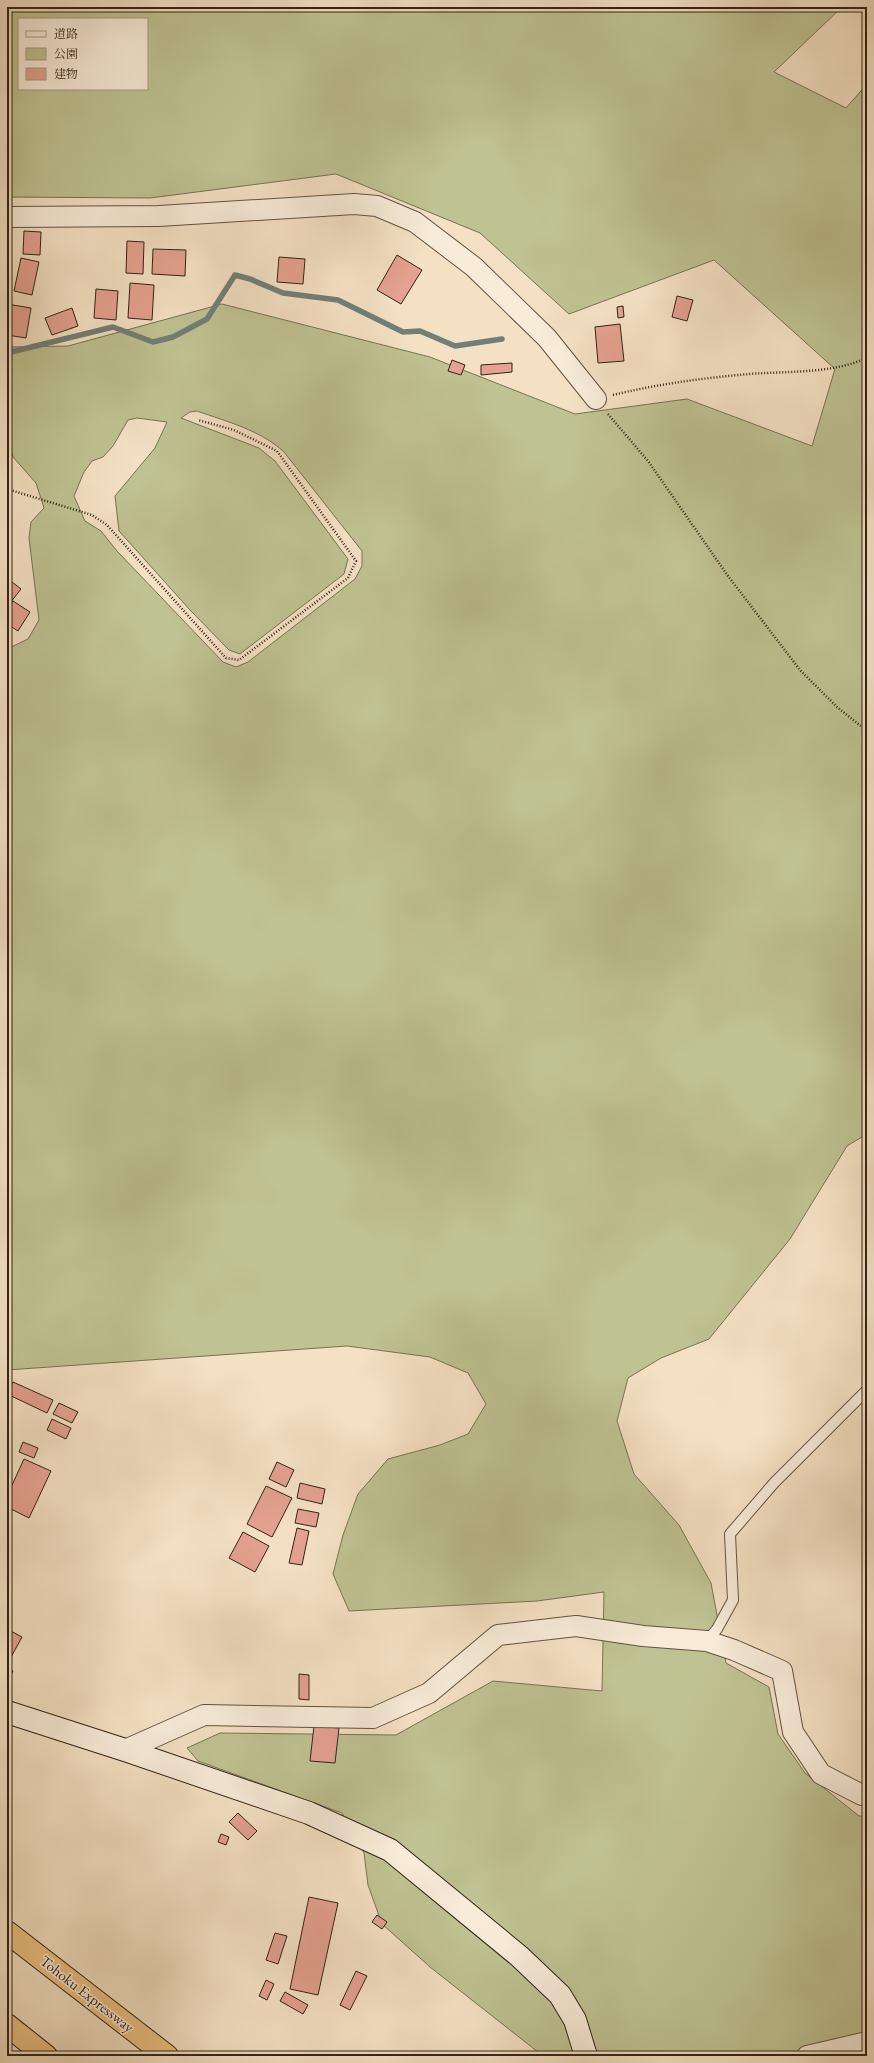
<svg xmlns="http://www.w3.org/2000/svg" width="874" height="2063" viewBox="0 0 874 2063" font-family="'EB Garamond','Noto Serif JP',serif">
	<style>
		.green { fill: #bfc292; stroke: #787354; fill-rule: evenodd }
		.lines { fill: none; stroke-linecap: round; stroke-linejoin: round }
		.stream { stroke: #717f78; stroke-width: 5.5 }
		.building { fill: #e5a191; stroke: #302417 }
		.lane-casing { stroke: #615342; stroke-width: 12 }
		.street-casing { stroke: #615342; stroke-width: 22 }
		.secondary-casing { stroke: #302417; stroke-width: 24 }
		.highway-casing { stroke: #302417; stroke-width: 24 }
		.path { stroke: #302417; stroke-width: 2.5; stroke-dasharray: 1 2; stroke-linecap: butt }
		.lane { stroke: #f8ecd9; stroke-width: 10 }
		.street { stroke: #f8ecd9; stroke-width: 20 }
		.secondary { stroke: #f8ecd9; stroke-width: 22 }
		.highway { stroke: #eac082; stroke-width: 22 }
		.labels { text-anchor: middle; stroke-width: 3; stroke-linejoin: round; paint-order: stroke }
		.street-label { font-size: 15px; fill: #302417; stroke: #f8ecd9 }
	</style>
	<rect width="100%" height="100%" fill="#f4e1c4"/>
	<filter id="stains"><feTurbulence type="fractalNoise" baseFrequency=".005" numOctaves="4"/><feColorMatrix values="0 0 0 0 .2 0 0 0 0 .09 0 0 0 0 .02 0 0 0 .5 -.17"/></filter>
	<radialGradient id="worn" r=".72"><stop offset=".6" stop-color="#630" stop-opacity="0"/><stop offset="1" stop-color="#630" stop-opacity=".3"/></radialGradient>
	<!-- green -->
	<path class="green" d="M7,7H842L774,72L846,108L867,84V1134L847,1146L790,1239L709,1339L661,1358L628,1378L617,1421L634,1474L679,1525L711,1583L726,1663L769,1687L778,1734L805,1773L859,1816H867V2056H543L430,1967L382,1924L368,1885L364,1853L342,1813L198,1761L187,1748L220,1733L396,1735L493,1681L602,1691L604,1592L537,1601L349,1611L333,1574L343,1535L358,1494L388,1459L440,1445L468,1434L486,1404L468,1373L430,1357L347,1346L7,1370V649L28,639L39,620L29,538L31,522L44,508L36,483L13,457L7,434V347L68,346L222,304L430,357L575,414L687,399L812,446L835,369L714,260L569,314L480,233L336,174L150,198L7,197ZM19,19H147V89H19ZM197,411C228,422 260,430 284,452L362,551V566L355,579L248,662L236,667L223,662L117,551L101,531L85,521L74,496L84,472L92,461L103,457L113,446L128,420L137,418L167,422L155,448L115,496L119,531L190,610L229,650L240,654L344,574L348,559L275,461L259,448L181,418L190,412Z"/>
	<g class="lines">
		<!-- stream -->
		<path class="stream" d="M7,353L113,327L153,342L173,337L207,319L235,275L250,279L283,293L338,300L403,332L420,331L455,346L502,339"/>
	</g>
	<!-- building -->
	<g class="building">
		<path d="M24,231L41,232L40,255L23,254Z"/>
		<path d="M127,241L144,242L143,274L126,273Z"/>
		<path d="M153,249L186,250L185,276L152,274Z"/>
		<path d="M397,255L422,270L401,304L377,290Z"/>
		<path d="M279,257L305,259L303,284L277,282Z"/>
		<path d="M21,258L39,262L32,295L14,291Z"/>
		<path d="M130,283L154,285L152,320L128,318Z"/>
		<path d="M96,289L118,291L116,320L94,318Z"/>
		<path d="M677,296L693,300L687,321L672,317Z"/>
		<path d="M7,304L31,308L26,338L7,335Z"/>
		<path d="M623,306L624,317L618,318L617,307Z"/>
		<path d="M72,308L78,326L52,335L45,318Z"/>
		<path d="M620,324L624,361L598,363L595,327Z"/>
		<path d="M452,360L465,365L461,375L448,371Z"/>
		<path d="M512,363V372L481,375V365Z"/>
		<path d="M7,578L21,589L7,607Z"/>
		<path d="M13,601L30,612L18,631L7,624V610Z"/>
		<path d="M13,1382L53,1400L47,1413L7,1394Z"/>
		<path d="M59,1403L78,1412L72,1423L53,1414Z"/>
		<path d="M52,1419L71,1428L66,1439L47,1430Z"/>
		<path d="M23,1442L38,1448L34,1458L19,1452Z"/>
		<path d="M24,1459L51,1471L29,1518L7,1507V1496Z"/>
		<path d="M277,1462L294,1470L286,1487L269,1479Z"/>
		<path d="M300,1483L325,1489L322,1504L297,1498Z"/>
		<path d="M266,1486L292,1498L272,1537L247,1524Z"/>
		<path d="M298,1509L319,1513L316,1527L295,1523Z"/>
		<path d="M297,1528L309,1531L302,1565L289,1563Z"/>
		<path d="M243,1532L269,1546L255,1572L229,1558Z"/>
		<path d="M7,1629L22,1637L10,1659L7,1658Z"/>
		<path d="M7,1668L13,1671L7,1682Z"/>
		<path d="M299,1674L309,1675V1700L299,1699Z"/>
		<path d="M314,1726L339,1728L335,1763L310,1761Z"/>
		<path d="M238,1813L257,1831L248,1840L229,1822Z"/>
		<path d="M221,1834L229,1837L226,1845L218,1842Z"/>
		<path d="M309,1897L338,1903L318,1995L290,1989Z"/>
		<path d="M377,1915L387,1922L382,1929L372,1922Z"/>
		<path d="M275,1933L287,1936L278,1964L266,1960Z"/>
		<path d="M356,1971L367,1976L350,2010L340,2005Z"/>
		<path d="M266,1980L274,1984L267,2000L259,1996Z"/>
		<path d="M285,1992L308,2005L303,2014L280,2001Z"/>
	</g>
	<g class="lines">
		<!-- lane casing -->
		<g class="lane-casing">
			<path id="lane" d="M707,1641L717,1629L733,1600L730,1534L774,1483L867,1390"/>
		</g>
		<!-- street casing -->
		<g class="street-casing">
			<g id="street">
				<path d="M7,217L159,216L354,204L377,206L415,222L474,267L547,338L596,399"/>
				<path d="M125,1750L204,1715L373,1718L429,1693L498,1635L576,1626L643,1636L707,1641L734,1650L782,1671L793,1732L821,1774L862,1795H867"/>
				<path d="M807,2056L867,2042"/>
			</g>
		</g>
		<!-- secondary casing -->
		<g class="secondary-casing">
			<path id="secondary" d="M7,1712L125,1750L309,1813L390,1850L519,1956L560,1995L575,2020L586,2056"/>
		</g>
		<!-- highway casing -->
		<g class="highway-casing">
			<g id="highway">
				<path d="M7,1932L167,2056"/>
				<path d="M7,2025L46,2056"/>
			</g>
		</g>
		<!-- path -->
		<g class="path">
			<path d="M613,395C658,384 703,378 749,374C789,371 830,374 867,358"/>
			<path d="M608,414L648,461L728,576L800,670L837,707L867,731"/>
			<path d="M7,489L92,515L107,525L226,658L239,660L348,578L356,561L277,451L234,430L198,420"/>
		</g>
		<!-- lane -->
		<use href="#lane" class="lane"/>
		<!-- street -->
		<use href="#street" class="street"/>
		<!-- secondary -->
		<use href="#secondary" class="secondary"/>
		<!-- highway -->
		<use href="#highway" class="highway"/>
	</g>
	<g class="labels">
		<!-- street labels -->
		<g class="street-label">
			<text transform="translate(87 1994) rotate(38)" y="5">Tohoku Expressway</text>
		</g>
	</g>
	<!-- margin -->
	<rect width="874" height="2063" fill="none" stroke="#f4e1c4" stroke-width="24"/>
	<rect x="8" y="8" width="858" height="2047" fill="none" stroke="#302417" stroke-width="2"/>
	<rect x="12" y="12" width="850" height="2039" fill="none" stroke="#302417"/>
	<!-- legend -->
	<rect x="18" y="18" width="130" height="72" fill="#f8ecd9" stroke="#a89c8b"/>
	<rect x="26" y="31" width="20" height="6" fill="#f8ecd9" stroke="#a89c8b"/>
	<text x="54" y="38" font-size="12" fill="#302417">道路</text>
	<rect x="26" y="48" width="20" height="12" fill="#bfc292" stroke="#a89c8b"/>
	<text x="54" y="58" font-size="12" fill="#302417">公園</text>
	<rect x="26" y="68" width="20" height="12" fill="#e5a191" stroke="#a89c8b"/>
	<text x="54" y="78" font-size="12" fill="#302417">建物</text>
	<rect width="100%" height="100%" filter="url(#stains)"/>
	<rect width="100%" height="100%" fill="url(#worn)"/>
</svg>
